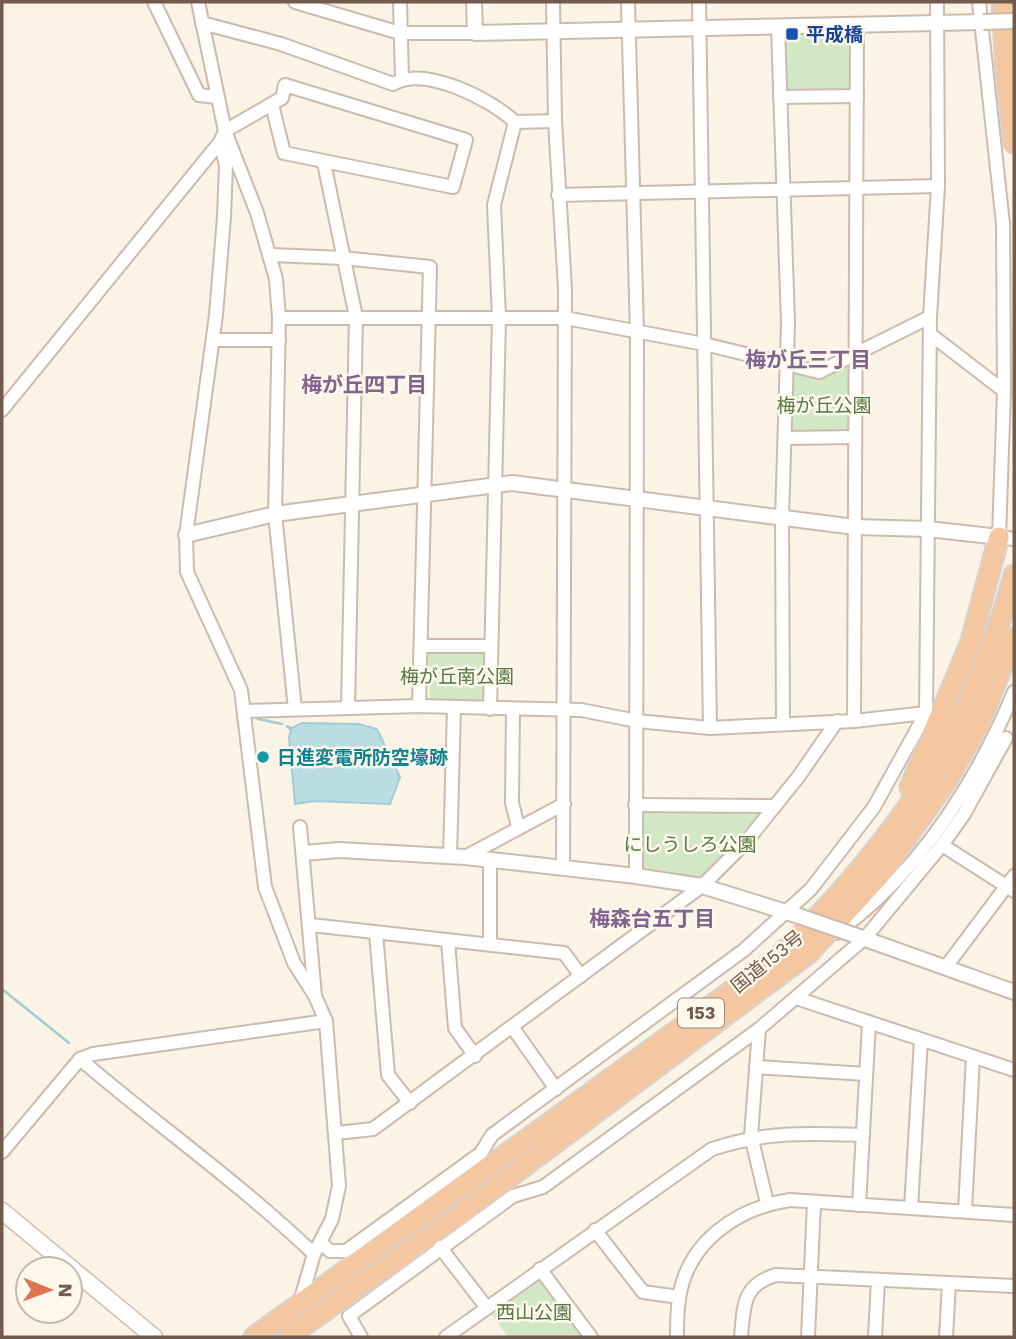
<svg xmlns="http://www.w3.org/2000/svg" width="1016" height="1339" viewBox="0 0 1016 1339" font-family="'Work Sans','Noto Sans JP',sans-serif">
	<style>
		.green { fill: #d2e8c4 }
		.water { fill: #badde3; stroke: #a1ccd5; stroke-width: 2 }
		.lines { fill: none; stroke-linecap: round; stroke-linejoin: round }
		.stream { stroke: #a1ccd5; stroke-width: 2.5 }
		.minor-casing { stroke: #ccbbac; stroke-width: 16 }
		.tertiary-casing { stroke: #ccbbac; stroke-width: 18 }
		.secondary-casing { stroke: #d1bdac; stroke-width: 19 }
		.trunk-casing { stroke: #d8d1cd; stroke-width: 23 }
		.minor { stroke: #fff; stroke-width: 12 }
		.tertiary { stroke: #fff; stroke-width: 14 }
		.secondary { stroke: #fff; stroke-width: 16 }
		.trunk { stroke: #f4c7a0; stroke-width: 19 }
		.tertiary-bridge-casing { stroke: #ccbbac; stroke-width: 18; stroke-linecap: butt }
		.tertiary-bridge { stroke: #fff; stroke-width: 14 }
		.transit-dot { fill: #1a4fb4; stroke: #fef7eb; stroke-width: 2.5 }
		.culture-dot { fill: #0f9aa8; stroke: #fef7eb; stroke-width: 2.5 }
		.labels { text-anchor: middle; stroke-width: 5; stroke-linejoin: round; paint-order: stroke }
		.shield { fill: #fef7eb; stroke: #9c897c; stroke-width: 2 }
		.shield-label { font-size: 18px; font-weight: bold; fill: #725a4c }
		.transit-label { font-size: 19px; font-weight: bold; fill: #164399; stroke: #fef7eb; text-anchor: start }
		.park-label { font-size: 19px; fill: #537844; stroke: #fef7eb }
		.culture-label { font-size: 19px; font-weight: bold; fill: #0d838f; stroke: #fef7eb; text-anchor: start }
		.street-label { font-size: 19px; fill: #725a4c; stroke: #fef7eb }
		.neighbourhood-label { font-size: 21px; font-weight: bold; fill: #81638e; stroke: #fef7eb }
	</style>
	<rect width="100%" height="100%" fill="#fbf3e5"/>
	<!-- green -->
	<g class="green">
		<path d="M855,30V93L787,94L786,31Z"/>
		<path d="M856,361L854,435L788,436L790,373Z"/>
		<path d="M428,647L483,649L487,654L486,702H430Z"/>
		<path d="M643,812L760,813L704,878L641,868Z"/>
		<path d="M538,1276L584,1337H508L492,1315Z"/>
	</g>
	<!-- water -->
	<path class="water" d="M302,723L359,724L377,729L400,777L390,804L314,801L295,804L289,737L291,730L286,726L292,728Z"/>
	<g class="lines">
		<!-- stream -->
		<g class="stream">
			<path d="M258,719L282,724"/>
			<path d="M2,989L69,1043"/>
		</g>
		<!-- minor casing -->
		<g class="minor-casing">
			<g id="minor">
				<path d="M154,2L199,95L216,97"/>
				<path d="M198,2L225,131L257,213L276,279L279,318L275,514L295,709"/>
				<path d="M295,2L400,33H475"/>
				<path d="M400,2L402,79"/>
				<path d="M553,2L555,121L565,289L563,868"/>
				<path d="M628,2L637,333L636,876"/>
				<path d="M699,2L710,728"/>
				<path d="M979,2L1003,224L1004,391"/>
				<path d="M202,23L281,44L393,84C425,65 492,100 515,122L555,121"/>
				<path d="M778,28L788,323L782,518L783,724"/>
				<path d="M780,97L857,96"/>
				<path d="M220,142L226,165L224,217L216,315L186,535L187,572L241,690L265,887L294,963L315,996"/>
				<path d="M324,163L356,317L348,708"/>
				<path d="M558,195L938,186"/>
				<path d="M271,255L343,258L430,267L419,706"/>
				<path d="M279,318H565L704,344L819,372L930,317"/>
				<path d="M930,334L1004,391L999,537L1014,539"/>
				<path d="M213,340H279"/>
				<path d="M2,410L220,142L225,131L282,98L285,85L466,140L453,187L284,153L272,105"/>
				<path d="M785,438L855,437"/>
				<path d="M421,646H491"/>
				<path d="M490,709L499,318L494,205L515,122"/>
				<path d="M513,710L512,803L518,826"/>
				<path d="M245,711L419,706L581,710L637,721L710,728L854,721L926,713"/>
				<path d="M854,721L857,25"/>
				<path d="M635,805L775,806"/>
				<path d="M300,827L315,996L326,1021L339,1186L332,1219L314,1254L300,1302"/>
				<path d="M942,845L1014,891"/>
				<path d="M450,856L454,708"/>
				<path d="M465,857L564,804"/>
				<path d="M311,925L564,953L581,976"/>
				<path d="M376,933L388,1075L410,1103"/>
				<path d="M836,933C919,873 975,785 1014,692"/>
				<path d="M448,941L455,1028L475,1056"/>
				<path d="M490,945V860"/>
				<path d="M945,968L1014,876"/>
				<path d="M796,998L1014,1070"/>
				<path d="M513,1028L556,1089"/>
				<path d="M759,1029L751,1136L767,1203"/>
				<path d="M80,1059C157,1125 241,1184 314,1254"/>
				<path d="M756,1067L866,1074"/>
				<path d="M337,1133L373,1129L702,886L746,842L799,776L837,721"/>
				<path d="M2,1152L80,1059L93,1054L326,1021"/>
				<path d="M859,1205L869,1023"/>
				<path d="M911,1208L921,1040"/>
				<path d="M965,1211L973,1057"/>
				<path d="M595,1230L643,1292L679,1297"/>
				<path d="M320,1242L330,1251H346L481,1153L492,1135L744,950L811,889L874,807L926,713L930,317L938,186L937,2"/>
				<path d="M440,1247L487,1308"/>
				<path d="M540,1269L591,1337"/>
				<path d="M361,1337L349,1316L513,1196L543,1187L759,1029L865,938L942,845L964,814L1006,738"/>
				<path d="M446,1337L712,1149C768,1131 805,1133 863,1135"/>
				<path d="M677,1337C677,1325 677,1311 679,1299C687,1242 737,1208 790,1200L1014,1215"/>
				<path d="M741,1337C744,1306 742,1285 776,1275L1014,1286"/>
				<path d="M808,1337L814,1202"/>
				<path d="M875,1337L878,1280"/>
				<path d="M946,1337L949,1283"/>
			</g>
		</g>
		<!-- tertiary casing -->
		<g class="tertiary-casing">
			<g id="tertiary">
				<path d="M474,2L475,33L983,22"/>
				<path d="M186,535L275,514L512,483L855,527L928,529L999,537"/>
				<path d="M304,853L339,850L465,857L636,876L702,886L799,916"/>
				<path d="M854,935L1014,992"/>
			</g>
		</g>
		<!-- secondary casing -->
		<g class="secondary-casing">
			<path id="secondary" d="M2,1211L154,1337"/>
		</g>
		<!-- trunk casing -->
		<g class="trunk-casing">
			<g id="trunk">
				<path d="M1002,2L1006,73L1014,143"/>
				<path d="M910,787L970,644L999,537"/>
				<path d="M254,1337L777,958C894,844 971,734 1014,575"/>
				<path d="M288,1337L467,1209L809,953L879,876L944,785L978,726L1014,638"/>
			</g>
		</g>
		<!-- minor -->
		<use href="#minor" class="minor"/>
		<!-- tertiary -->
		<use href="#tertiary" class="tertiary"/>
		<!-- secondary -->
		<use href="#secondary" class="secondary"/>
		<!-- trunk -->
		<use href="#trunk" class="trunk"/>
		<!-- tertiary-bridge casing -->
		<g class="tertiary-bridge-casing">
			<g id="tertiary-bridge">
				<path d="M983,22L1014,21"/>
				<path d="M799,916L854,935"/>
			</g>
		</g>
		<!-- tertiary-bridge -->
		<use href="#tertiary-bridge" class="tertiary-bridge"/>
	</g>
	<!-- markers -->
	<rect class="transit-dot" x="785" y="27" width="14" height="14" rx="3.5"/>
	<circle class="culture-dot" cx="263" cy="757" r="7"/>
	<g class="labels">
		<!-- shield labels -->
		<rect class="shield" x="678" y="998.5" width="46" height="29" rx="5"/>
		<g class="shield-label">
			<text x="701" y="1019">153</text>
		</g>
		<!-- transit labels -->
		<g class="transit-label">
			<text x="806" y="41">平成橋</text>
		</g>
		<!-- park labels -->
		<g class="park-label">
			<text x="824" y="412">梅が丘公園</text>
			<text x="457" y="683">梅が丘南公園</text>
			<text x="690" y="851">にしうしろ公園</text>
			<text x="534" y="1319">西山公園</text>
		</g>
		<!-- culture labels -->
		<g class="culture-label">
			<text x="277" y="764">日進変電所防空壕跡</text>
		</g>
		<!-- street labels -->
		<g class="street-label">
			<text transform="translate(767 961) rotate(-39)" y="7">国道153号</text>
		</g>
		<!-- neighbourhood labels -->
		<g class="neighbourhood-label">
			<text x="808" y="367">梅が丘三丁目</text>
			<text x="364" y="392">梅が丘四丁目</text>
			<text x="652" y="926">梅森台五丁目</text>
		</g>
	</g>
	<!-- border -->
	<rect width="1016" height="1339" fill="none" stroke="#725a4c" stroke-width="7"/>
	<!-- north arrow -->
	<g transform="translate(49 1290) rotate(91)"><circle r="33" fill="#fef7eb" stroke="#c6b8ab" stroke-width="2"/>
	<path d="M0-5L12 26L0 18L-12 26Z" fill="#de7351"/>
	<text y="-10" font-size="19" font-weight="bold" text-anchor="middle" fill="#725a4c">N</text>
	</g>
</svg>
